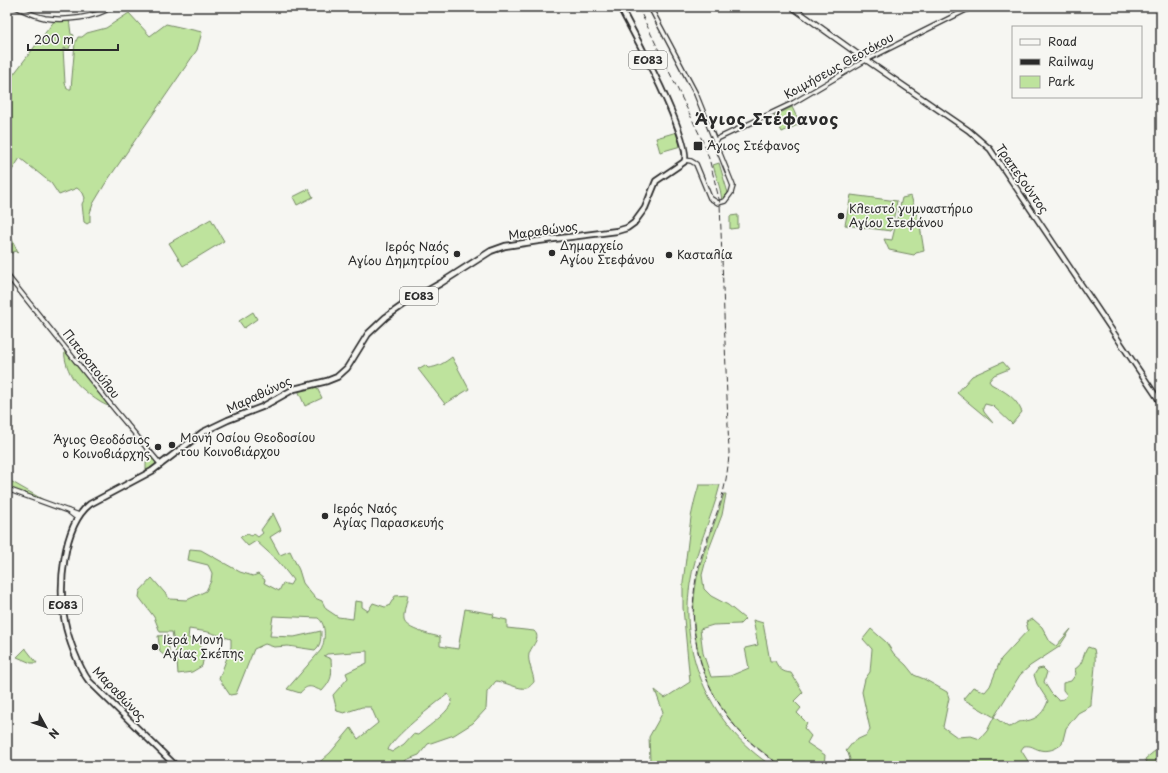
<svg xmlns="http://www.w3.org/2000/svg" width="1168" height="773" viewBox="0 0 1168 773" font-family="'Playpen Sans',sans-serif">
	<style>
		.green { fill: #bee39d; stroke: #748764; fill-rule: evenodd }
		.lines { fill: none; stroke-linecap: round; stroke-linejoin: round }
		.tertiary-casing { stroke: #2b2b2b; stroke-width: 6 }
		.secondary-casing { stroke: #2b2b2b; stroke-width: 7 }
		.primary-casing { stroke: #2b2b2b; stroke-width: 8 }
		.tertiary { stroke: #f6f6f2; stroke-width: 3.5 }
		.secondary { stroke: #f6f6f2; stroke-width: 4 }
		.primary { stroke: #f6f6f2; stroke-width: 4.5 }
		.rail { stroke: #2b2b2b; stroke-width: 1; stroke-dasharray: 6 3; stroke-linecap: butt }
		.poi-dot { fill: #2b2b2b; stroke: #f6f6f2; stroke-width: 1.5 }
		.labels { text-anchor: middle; stroke-width: 3.5; stroke-linejoin: round; paint-order: stroke }
		.shield { fill: #f6f6f2; stroke: #686867; stroke-width: 1 }
		.shield-label { font-size: 11px; font-weight: bold; fill: #2b2b2b }
		.street-label { font-size: 12px; fill: #2b2b2b; stroke: #f6f6f2 }
		.poi-label { font-size: 12px; fill: #2b2b2b; stroke: #f6f6f2; text-anchor: start }
		.district-label { font-size: 16px; font-weight: bold; letter-spacing: 1px; fill: #2b2b2b; stroke: #f6f6f2 }
	</style>
	<rect width="100%" height="100%" fill="#f6f6f2"/>
	<filter id="ink" filterUnits="userSpaceOnUse"><feTurbulence type="fractalNoise" baseFrequency=".025" numOctaves="2"/><feDisplacementMap in="SourceGraphic" scale="8" xChannelSelector="R" yChannelSelector="G"/><feConvolveMatrix kernelMatrix="1 2 1 2 8 2 1 2 1" color-interpolation-filters="sRGB"/></filter>
	<g filter="url(#ink)">
		<!-- green -->
		<g class="green">
			<path d="M129,13L150,36L166,24L202,32L197,50L105,184L93,204L90,213V222L87,224L84,222L82,204L85,198L83,193L77,188L59,195L51,183L20,158L7,178V83L55,20L69,19L71,34L74,35L72,40L69,49L63,48L65,83L67,89H71L75,43L78,37H82L87,33L106,28Z"/>
			<path d="M792,107L800,124L782,132L774,116Z"/>
			<path d="M677,132L681,146L660,152L656,138Z"/>
			<path d="M719,163L728,193L725,196V199L722,200L720,189L713,165Z"/>
			<path d="M309,189L313,197L297,205L293,197Z"/>
			<path d="M851,195L897,201L891,231L845,225Z"/>
			<path d="M911,196L920,226L924,251L916,253L914,255L889,250L884,239L892,240L902,198Z"/>
			<path d="M738,215V228L730,229V216Z"/>
			<path d="M211,219L224,241L183,266L169,243Z"/>
			<path d="M7,234L11,237L18,253L15,251L7,255Z"/>
			<path d="M253,312L257,319L244,328L239,321Z"/>
			<path d="M65,350L109,406C101,405 79,387 74,380C69,373 63,358 65,350Z"/>
			<path d="M452,357L469,389L445,404L418,369L425,365L428,368C438,367 444,363 452,357Z"/>
			<path d="M1003,362L1009,369L994,375L989,381L991,384C1005,392 1015,396 1022,412L1012,424L993,406L985,404L983,408L984,412L993,423L957,393L972,376Z"/>
			<path d="M316,386L322,398L305,406L298,390Z"/>
			<path d="M151,454L156,462L155,466L146,471V462Z"/>
			<path d="M7,479L47,502L7,487Z"/>
			<path d="M699,485H720C712,518 695,550 690,584C679,655 712,727 772,766H656L650,760L649,737L663,712L655,690L665,698L690,682L683,608V583L691,517L695,499Z"/>
			<path d="M724,494H726L722,515L709,549L702,575L704,589L711,596L728,605L745,619L740,624L713,625L700,629L703,653L711,677L730,676L749,668L745,648L758,645L753,620L763,623L770,661H775C779,669 782,672 791,673L803,692L794,701L801,708L797,713L807,723L804,728L811,736L807,743L825,755L824,766C814,766 793,768 784,766C775,763 766,754 759,749C712,713 687,649 695,590C699,557 715,526 724,494Z"/>
			<path d="M273,513L281,530L270,537L280,555L290,551L299,570L303,583L310,592L315,598L322,601L326,609L338,617L353,619L355,601L362,602V607L368,611L373,603L385,607L389,606L395,596L408,595C407,602 403,613 404,620C406,630 432,635 440,637V646L458,649L465,609L494,614L493,617L507,620V628L534,631C542,638 531,646 529,654C527,661 534,675 534,682C532,684 529,688 526,688C520,690 505,682 496,681L487,692L486,709L473,723L454,735L428,744L419,755L406,760L400,766H315L330,753L351,728L358,739L378,723L371,707H362L344,713L337,711L333,695L348,678L346,673L367,663V651L327,654L324,656L331,659C332,675 333,679 322,691C312,687 308,683 300,693L287,689L321,650C325,642 327,624 318,618L273,616L270,636L294,637L321,631C321,639 321,645 315,650L288,646L274,647L265,644L254,649L236,694L230,695L219,679L231,647V639L208,632L189,629L188,638L200,643L201,648L205,651L202,666L192,672L178,674L177,660L172,632H160L154,617L139,597L140,591L152,578L170,599L187,600L206,591L211,581L212,573L208,565L188,560L190,549L201,550L240,572L253,576L258,574L265,580L264,583L279,591L283,583L290,585L293,580L278,561L256,541L248,546L240,537L248,534L251,536L254,534L258,537L263,533L261,530ZM448,694L452,701C450,712 427,727 418,735L413,734L404,744L392,752L388,750C391,738 436,703 448,694Z"/>
			<path d="M1033,619L1042,627L1050,642L1056,646L1071,629L1059,647L1030,666L1020,675L994,717L1008,727C1013,727 1015,724 1019,722C1021,721 1024,722 1026,721C1038,719 1044,712 1048,701L1037,684L1034,675L1038,669L1043,668L1047,672L1044,682L1051,693L1058,700L1064,699L1067,695L1063,690V683L1071,681L1076,674L1075,669C1084,664 1082,655 1088,647L1094,649C1098,662 1091,690 1091,706L1078,713L1066,728L1062,744C1056,749 1048,752 1040,750C1033,748 1032,745 1024,746L1021,750L1031,766H846L850,759L848,753L846,751L854,741L867,735L870,729L862,692L865,679L870,672L872,649L863,639L871,629L886,642L894,654L906,665L914,675L924,679L947,692L949,698L943,727L957,737L971,736L980,739L987,731L994,717L963,699L973,687L985,692L990,686L1001,659L1028,630L1026,622Z"/>
			<path d="M167,635L170,655L165,656L160,652L158,636Z"/>
			<path d="M26,648V649L37,663H31L17,657Z"/>
			<path d="M1161,746V766H1149L1145,759Z"/>
		</g>
		<g class="lines">
			<!-- tertiary casing -->
			<g class="tertiary-casing">
				<g id="tertiary">
					<path d="M16,7C25,11 35,16 45,18C64,21 96,18 111,7"/>
					<path d="M650,7L696,94L729,176L733,186L731,193L725,201L718,203L710,198L696,164L691,161L685,160"/>
					<path d="M715,140L793,103L866,60L972,7"/>
					<path d="M7,275L115,410L161,465"/>
					<path d="M7,489L79,515"/>
					<path d="M68,511L77,518"/>
				</g>
			</g>
			<!-- secondary casing -->
			<g class="secondary-casing">
				<path id="secondary" d="M792,7L866,60L968,130L990,149L1161,403"/>
			</g>
			<!-- primary casing -->
			<g class="primary-casing">
				<path id="primary" d="M176,766L89,681C79,668 68,638 65,622C58,589 62,526 90,504L152,471L203,432L228,420L262,407L294,389L327,381L337,377L347,368L368,334L386,317L406,303L441,283L491,251L505,246L538,241L617,231L627,228L634,223L645,208L656,181L684,162C695,147 631,27 620,7"/>
			</g>
			<!-- tertiary -->
			<use href="#tertiary" class="tertiary"/>
			<!-- secondary -->
			<use href="#secondary" class="secondary"/>
			<!-- primary -->
			<use href="#primary" class="primary"/>
			<!-- rail -->
			<path class="rail" d="M638,7L705,146L710,162L720,203L729,453C728,475 723,497 715,518C709,535 702,552 698,569C680,646 714,727 783,766"/>
		</g>
	</g>
	<!-- markers -->
	<g class="poi-dot">
		<rect x="693" y="141" width="10" height="10" rx="2"/>
		<circle cx="841" cy="216" r="4"/>
		<circle cx="552" cy="253" r="4"/>
		<circle cx="457" cy="254" r="4"/>
		<circle cx="669" cy="255" r="4"/>
		<circle cx="172" cy="445" r="4"/>
		<circle cx="158" cy="447" r="4"/>
		<circle cx="325" cy="516" r="4"/>
		<circle cx="155" cy="647" r="4"/>
	</g>
	<g class="labels">
		<!-- shield labels -->
		<g class="shield">
			<rect x="629" y="51" width="38" height="18" rx="3"/>
			<rect x="400" y="287" width="38" height="18" rx="3"/>
			<rect x="44" y="596" width="38" height="18" rx="3"/>
		</g>
		<g class="shield-label">
			<text x="648" y="64">ΕΟ83</text>
			<text x="419" y="300">ΕΟ83</text>
			<text x="63" y="609">ΕΟ83</text>
		</g>
		<!-- street labels -->
		<g class="street-label">
			<text transform="translate(839 66) rotate(-29)" y="4">Κοιμήσεως Θεοτόκου</text>
			<text transform="translate(1022 179) rotate(55)" y="4">Τραπεζούντος</text>
			<text transform="translate(543 231) rotate(-8)" y="4">Μαραθώνος</text>
			<text transform="translate(91 364) rotate(52)" y="4">Πιπεροπούλου</text>
			<text transform="translate(259 395) rotate(-25)" y="4">Μαραθώνος</text>
			<text transform="translate(119 694) rotate(46)" y="4">Μαραθώνος</text>
		</g>
		<!-- poi labels -->
		<g class="poi-label">
			<text x="707" y="150">Άγιος Στέφανος</text>
			<text x="849" y="213">Κλειστό γυμναστήριο<tspan x="849" dy="14">Αγίου Στεφάνου</tspan></text>
			<text x="560" y="250">Δημαρχείο<tspan x="560" dy="14">Αγίου Στεφάνου</tspan></text>
			<text x="449" y="251" text-anchor="end">Ιερός Ναός<tspan x="449" dy="14">Αγίου Δημητρίου</tspan></text>
			<text x="677" y="259">Κασταλία</text>
			<text x="180" y="442">Μονή Οσίου Θεοδοσίου<tspan x="180" dy="14">του Κοινοβιάρχου</tspan></text>
			<text x="150" y="444" text-anchor="end">Άγιος Θεοδόσιος<tspan x="150" dy="14">ο Κοινοβιάρχης</tspan></text>
			<text x="333" y="513">Ιερός Ναός<tspan x="333" dy="14">Αγίας Παρασκευής</tspan></text>
			<text x="163" y="644">Ιερά Μονή<tspan x="163" dy="14">Αγίας Σκέπης</tspan></text>
		</g>
		<!-- district labels -->
		<g class="district-label">
			<text x="767" y="125">Άγιος Στέφανος</text>
		</g>
	</g>
	<!-- margin -->
	<rect width="1168" height="773" fill="none" stroke="#f6f6f2" stroke-width="24"/>
	<rect x="12" y="12" width="1144" height="749" fill="none" stroke="#2b2b2b" stroke-width="1.5" filter="url(#ink)"/>
	<!-- legend -->
	<rect x="1012" y="26" width="130" height="72" fill="#f6f6f2" stroke="#a5a5a2"/>
	<rect x="1020" y="39" width="20" height="6" fill="#f6f6f2" stroke="#a5a5a2"/>
	<text x="1048" y="46" font-size="12" fill="#2b2b2b">Road</text>
	<rect x="1020" y="59" width="20" height="6" fill="#2b2b2b" stroke="#a5a5a2"/>
	<text x="1048" y="66" font-size="12" fill="#2b2b2b">Railway</text>
	<rect x="1020" y="76" width="20" height="12" fill="#bee39d" stroke="#a5a5a2"/>
	<text x="1048" y="86" font-size="12" fill="#2b2b2b">Park</text>
	<!-- north arrow -->
	<g transform="translate(46 727) rotate(130)" stroke="#f6f6f2" stroke-width="3" paint-order="stroke">
	<path d="M0-3L7 15L0 10L-7 15Z" fill="#2b2b2b"/>
	<text y="-6" font-size="11" font-weight="bold" text-anchor="middle" fill="#2b2b2b">N</text>
	</g>
	<!-- scale -->
	<path d="M28 44v6h90v-6" fill="none" stroke="#2b2b2b" stroke-width="2"/>
	<text x="34" y="44" font-size="12" fill="#2b2b2b" stroke="#f6f6f2" stroke-width="3" paint-order="stroke">200 m</text>
</svg>
